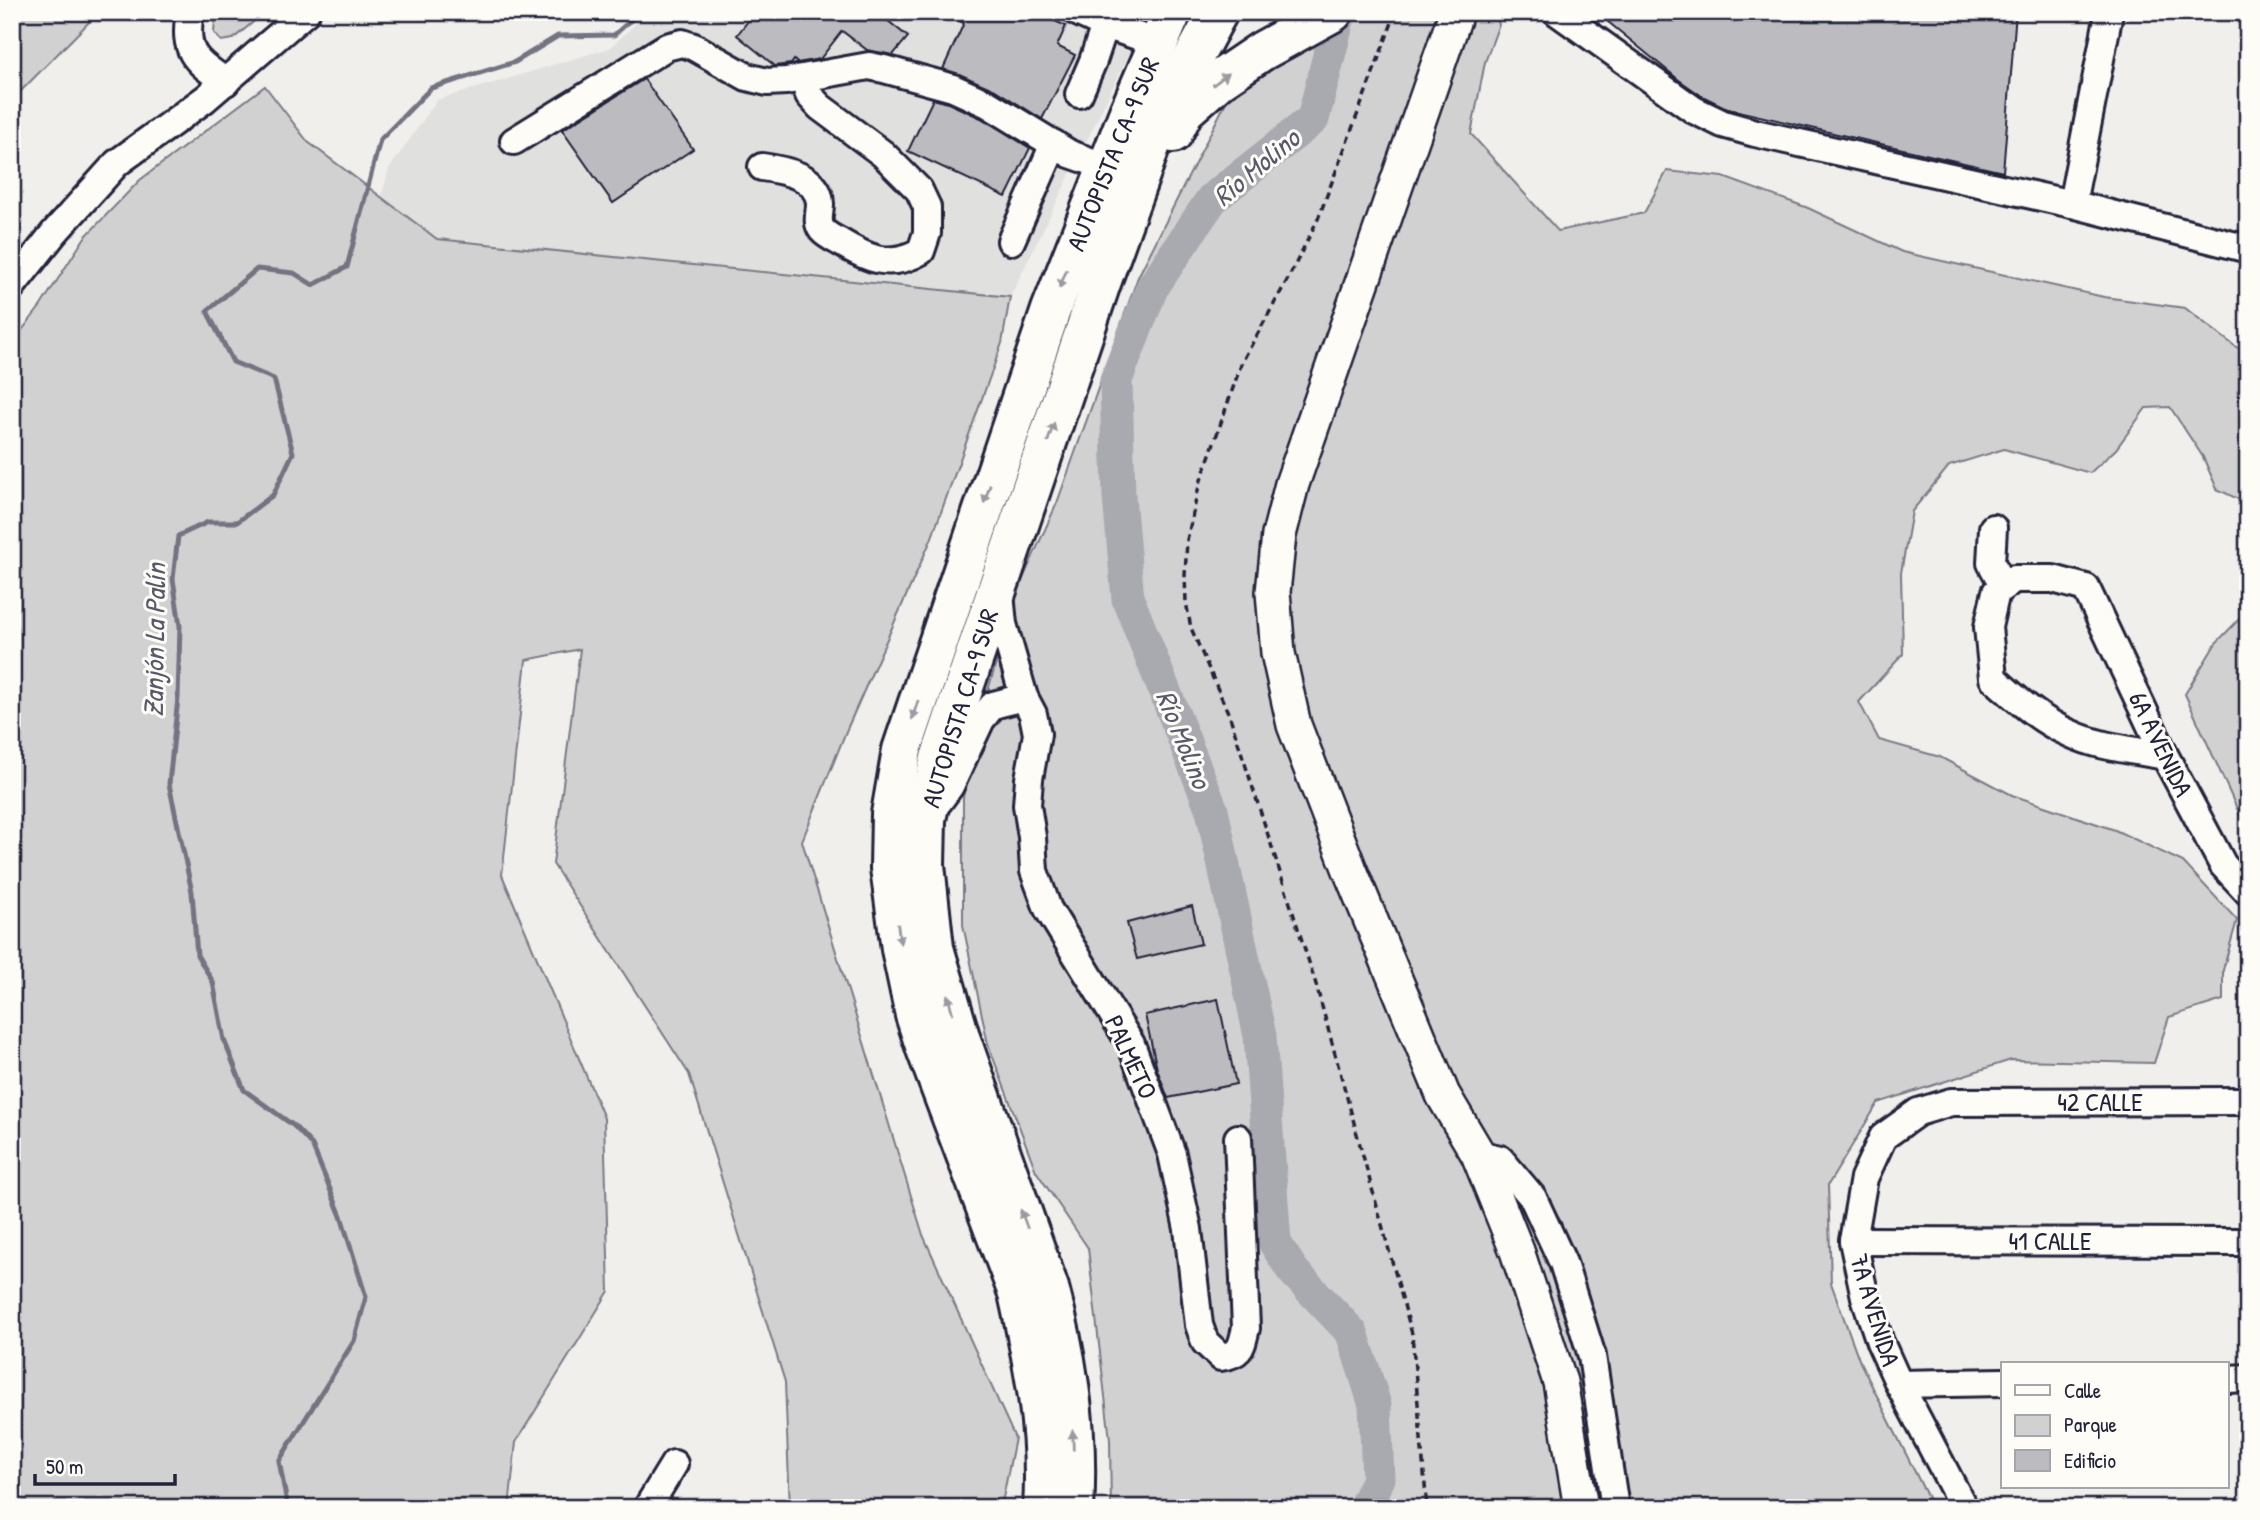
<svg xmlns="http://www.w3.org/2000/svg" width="2260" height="1520" viewBox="0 0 2260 1520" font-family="'Patrick Hand',sans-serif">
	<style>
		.built { fill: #e0e0df }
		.green { fill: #d2d1d1; stroke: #7a7a86; stroke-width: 2 }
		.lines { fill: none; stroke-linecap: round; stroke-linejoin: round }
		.stream { stroke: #737381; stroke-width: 5 }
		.river { stroke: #a9a9b0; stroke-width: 33 }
		.building { fill: #bcbcc0; stroke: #22223b; stroke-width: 2 }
		.minor-casing { stroke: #22223b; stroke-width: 32 }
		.major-casing { stroke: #22223b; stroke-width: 38 }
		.highway-casing { stroke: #22223b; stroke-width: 44 }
		.path { stroke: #22223b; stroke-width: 3.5; stroke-dasharray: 7 5; stroke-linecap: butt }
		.minor { stroke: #fdfcf7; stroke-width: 26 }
		.major { stroke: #fdfcf7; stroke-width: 33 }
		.highway { stroke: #fdfcf7; stroke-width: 38 }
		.oneway { fill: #9a9aa2 }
		.labels { text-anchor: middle; stroke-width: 6; stroke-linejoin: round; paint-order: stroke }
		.street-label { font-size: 26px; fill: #22223b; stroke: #fdfcf7 }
		.water-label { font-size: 28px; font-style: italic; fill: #58586a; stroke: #fdfcf7 }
	</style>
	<rect width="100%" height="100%" fill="#f0efec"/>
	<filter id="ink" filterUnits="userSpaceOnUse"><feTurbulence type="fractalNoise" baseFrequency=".0143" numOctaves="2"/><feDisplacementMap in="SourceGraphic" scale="14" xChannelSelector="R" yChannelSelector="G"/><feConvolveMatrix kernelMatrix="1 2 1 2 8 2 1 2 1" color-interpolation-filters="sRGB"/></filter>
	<g filter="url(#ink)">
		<!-- built -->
		<path class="built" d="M648,12H1109L1138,36L1010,297L437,239L381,197L389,169L437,100L610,48Z"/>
		<!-- green -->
		<g class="green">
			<path d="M21,12H99L12,100C12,70 18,42 21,12Z"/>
			<path d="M222,12H265L233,39L221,41L214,33L215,20Z"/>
			<path d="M1320,12H1493L1499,24L1485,62L1471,134L1558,231L1644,213L1667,171L1723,177L1808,208L1902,252L2104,297L2185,308L2236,347L2248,352V504L2217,489L2203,457L2170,407L2146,408L2116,449L2090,473L2004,449L1949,466L1912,511L1901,573L1903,654L1859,702L1879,740L1940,757L2012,795L2115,830L2183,862L2237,920L2223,970V1000L2169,1017L2154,1063L2011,1060L1878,1103L1828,1185L1831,1283L1860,1362L1933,1508H1111L1110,1440L1088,1248L1036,1171L988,1044L963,925V797L988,690L1020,585L1057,503L1138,277L1227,100L1271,55Z"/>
			<path d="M265,86L308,142L437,239L1010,297L1002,343L931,540L847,729L802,841L923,1235L1015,1438L1001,1508H790L785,1382L689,1074L553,864L580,649L526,660L502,875L604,1118L609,1291L516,1442L509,1508H12V343L40,307L85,237L140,180Z"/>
			<path d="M2248,610V833L2185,694L2216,643Z"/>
		</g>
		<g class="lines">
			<!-- stream -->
			<path class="stream" d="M282,1508L287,1503L279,1461L354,1341L366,1297L341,1216L312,1145L294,1126L244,1090L224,1040L213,982L197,955L192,892L169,784L178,698L180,626L173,579L178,536L208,522H237L273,495L293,453L274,379L233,362L207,311L257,269L294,273L313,285L347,267L380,140L431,88L515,62L558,36L614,35L640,12"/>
			<!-- river -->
			<path class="river" d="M1340,12L1313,119L1212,199L1152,288L1116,380L1119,497L1128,599L1212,810L1260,1036L1275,1243L1293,1271L1352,1333L1375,1405L1378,1479L1364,1508"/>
		</g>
		<!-- building -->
		<g class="building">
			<path d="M755,12H877L908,37L893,55L867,50L842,31L820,59L797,63L794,60L791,64L775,66L737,35Z"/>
			<path d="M941,12H1035L1066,26L1057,46L1075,55L1042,119L995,90L959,74L943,69L964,23Z"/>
			<path d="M1596,12H2016L2003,172L1729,109L1702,96L1679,80Z"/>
			<path d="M644,79L693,149L613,203L562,130Z"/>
			<path d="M933,99L948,103L981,118L1030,148L1006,197L908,151Z"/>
			<path d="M1192,906L1201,944L1137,959L1127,923Z"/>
			<path d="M1218,999L1236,1084L1168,1098L1157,1069L1145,1015Z"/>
		</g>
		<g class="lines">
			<!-- minor casing -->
			<g class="minor-casing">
				<g id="minor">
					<path d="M190,12C183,52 194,60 226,82"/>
					<path d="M1077,12L1105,25L1158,43"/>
					<path d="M1557,12L1694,110L1723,124L1755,133L2072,204L2248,249"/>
					<path d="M1079,94L1093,61L1105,25"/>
					<path d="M514,141L666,47L682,43L694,47L747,77L767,82L786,81L869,66L884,69L953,88L988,104L1070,154L1107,167"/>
					<path d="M762,167C784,170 819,176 820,204C820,213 816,222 822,230C826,235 834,239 840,242C868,259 890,269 921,251L927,233V207L919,190L883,154L820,107L809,95L803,78"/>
					<path d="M2072,204L2109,13"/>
					<path d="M1011,241L1054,144"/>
					<path d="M12,286L54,233L117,163L205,99L306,12"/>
					<path d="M1993,528L1991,563L2004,586"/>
					<path d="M1000,594L1003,624L1024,697"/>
					<path d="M2165,756C2134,750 2098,747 2069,733C2040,720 2016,699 1993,678L1988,627L1996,592L2014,579H2053L2086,588L2165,756L2223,865L2248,892"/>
					<path d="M939,801L950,786L981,720L993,705L1024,697L1033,714L1037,734L1029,779L1027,805L1032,837L1034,871L1048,909L1131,1044L1172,1154L1188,1229L1199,1325L1205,1342L1221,1357C1242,1354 1241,1347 1246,1328L1238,1138"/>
					<path d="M1478,1154L1500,1159L1533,1198L1563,1263L1592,1356L1615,1508"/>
					<path d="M1853,1241L2248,1242"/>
					<path d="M2227,1379L2248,1378"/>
					<path d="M1899,1384L2003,1382"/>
					<path d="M647,1508L674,1464"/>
					<path d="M1964,1508L1899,1384L1880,1342L1865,1297L1853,1241L1864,1178L1883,1137L1918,1112L1951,1102L2248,1101"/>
				</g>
			</g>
			<!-- major casing -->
			<g class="major-casing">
				<path id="major" d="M1455,12L1454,19L1292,484L1279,535L1273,592L1278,653L1294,725L1350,870L1443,1095L1478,1154L1517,1251L1560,1382L1581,1508"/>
			</g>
			<!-- highway casing -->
			<g class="highway-casing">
				<g id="highway">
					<path d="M1173,133L1184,111L1219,80L1262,51L1333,12"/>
					<path d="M1043,1508C1048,1433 1034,1366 1018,1293L926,1049L915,1015L901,949L890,868L891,814L902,750L1051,310L1129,112L1172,12"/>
					<path d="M1074,1508C1079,1433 1068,1359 1049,1288L961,1040L934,948L925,865L926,819L940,758L1101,283L1159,122L1218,12"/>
				</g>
			</g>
			<!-- path -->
			<path class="path" d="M1396,12L1318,219L1289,277L1242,362L1199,486L1187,540L1185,576L1186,602L1191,628L1230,717L1315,981L1412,1334L1427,1508"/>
			<!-- minor -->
			<use href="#minor" class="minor"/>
			<!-- major -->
			<use href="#major" class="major"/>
			<!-- highway -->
			<use href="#highway" class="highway"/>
		</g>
		<!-- one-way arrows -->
		<defs><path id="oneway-solid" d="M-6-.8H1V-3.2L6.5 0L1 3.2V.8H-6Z" transform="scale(1.75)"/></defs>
		<g class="oneway">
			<use href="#oneway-solid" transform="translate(1221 79) rotate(-37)"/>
			<use href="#oneway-solid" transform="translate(1063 279) rotate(112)"/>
			<use href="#oneway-solid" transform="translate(1051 432) rotate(-71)"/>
			<use href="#oneway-solid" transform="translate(987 494) rotate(109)"/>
			<use href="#oneway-solid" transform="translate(915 710) rotate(108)"/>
			<use href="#oneway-solid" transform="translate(899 934) rotate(82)"/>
			<use href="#oneway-solid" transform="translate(950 1004) rotate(-106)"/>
			<use href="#oneway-solid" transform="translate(1024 1219) rotate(-110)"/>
			<use href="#oneway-solid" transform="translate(1073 1440) rotate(-92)"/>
		</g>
	</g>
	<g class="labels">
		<!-- street labels -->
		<g class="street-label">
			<text transform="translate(1113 154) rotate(-68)" y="9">AUTOPISTA CA-9 SUR</text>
			<text transform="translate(960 708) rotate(-73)" y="9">AUTOPISTA CA-9 SUR</text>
			<text transform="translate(2161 744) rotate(64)" y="9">6A AVENIDA</text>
			<text transform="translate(1131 1057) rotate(65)" y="9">PALMETO</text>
			<text x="2100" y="1111">42 CALLE</text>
			<text x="2050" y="1250">41 CALLE</text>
			<text transform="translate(1875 1310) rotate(73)" y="9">7A AVENIDA</text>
		</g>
		<!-- water labels -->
		<g class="water-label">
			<text transform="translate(1256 167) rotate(-40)" y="10">Río Molino</text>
			<text transform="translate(154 640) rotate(-89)" y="10">Zanjón La Palín</text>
			<text transform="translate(1184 739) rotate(68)" y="10">Río Molino</text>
		</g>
	</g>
	<!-- margin -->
	<rect width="2260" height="1520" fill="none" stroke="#fdfcf7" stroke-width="42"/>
	<rect x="21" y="21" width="2218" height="1478" fill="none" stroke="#22223b" stroke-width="2.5" filter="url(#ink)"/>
	<!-- legend -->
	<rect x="2001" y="1362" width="228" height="126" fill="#fdfcf7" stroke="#a5a5ac" stroke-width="2"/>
	<rect x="2015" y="1385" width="35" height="10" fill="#fdfcf7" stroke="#a5a5ac" stroke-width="2"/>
	<text x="2064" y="1398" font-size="21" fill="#22223b">Calle</text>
	<rect x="2015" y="1415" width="35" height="21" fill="#d2d1d1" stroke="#a5a5ac" stroke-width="2"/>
	<text x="2064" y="1432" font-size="21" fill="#22223b">Parque</text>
	<rect x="2015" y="1450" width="35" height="21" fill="#bcbcc0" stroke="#a5a5ac" stroke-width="2"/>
	<text x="2064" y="1468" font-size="21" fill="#22223b">Edificio</text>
	<!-- scale -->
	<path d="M35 1474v10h140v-10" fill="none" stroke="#22223b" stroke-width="3.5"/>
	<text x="46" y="1474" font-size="21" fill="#22223b" stroke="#fdfcf7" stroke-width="5" paint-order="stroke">50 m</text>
</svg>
